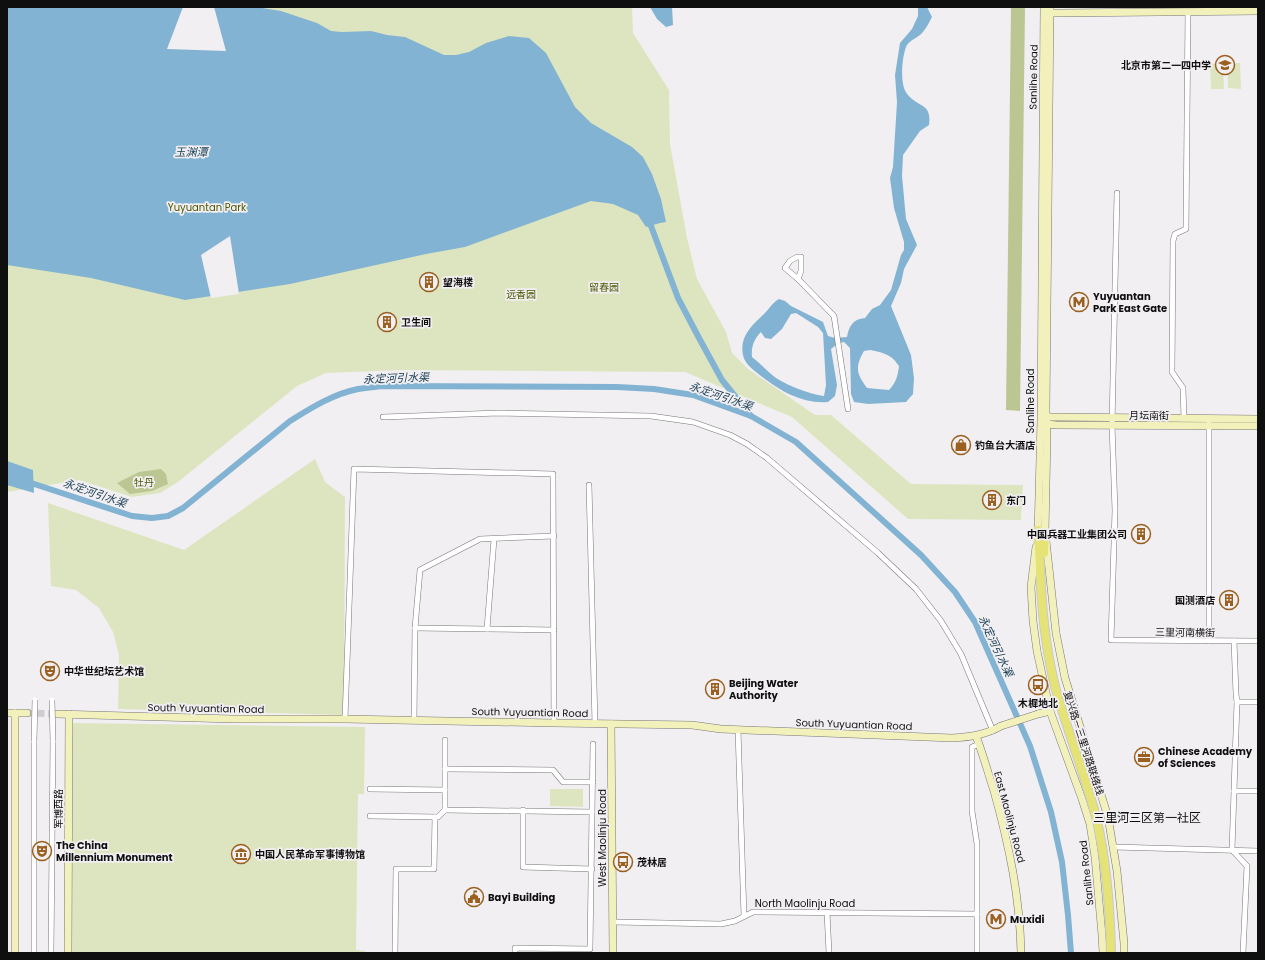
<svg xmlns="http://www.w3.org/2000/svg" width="1265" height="960" viewBox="0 0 1265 960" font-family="Poppins,'Noto Sans SC',sans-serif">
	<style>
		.green { fill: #dde5c0 }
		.forest { fill: #bbc693 }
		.water { fill: #82b3d3; fill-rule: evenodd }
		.pier { fill: #f2eff2 }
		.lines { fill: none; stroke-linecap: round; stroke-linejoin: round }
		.canal { stroke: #82b3d3; stroke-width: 6 }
		.secondary-tunnel { stroke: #d0cdd0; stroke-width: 7; stroke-dasharray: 7 3.5; stroke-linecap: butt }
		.street-casing { stroke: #787678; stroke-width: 6 }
		.secondary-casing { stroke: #787678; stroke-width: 8 }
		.primary-casing { stroke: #cacaca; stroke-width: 10 }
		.street { stroke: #fff; stroke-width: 5 }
		.secondary { stroke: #f2f1bb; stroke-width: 7 }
		.primary { stroke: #e5e376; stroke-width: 8 }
		.street-bridge-casing { stroke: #787678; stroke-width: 6; stroke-linecap: butt }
		.secondary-bridge-casing { stroke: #787678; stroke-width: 8; stroke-linecap: butt }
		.primary-bridge-casing { stroke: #cacaca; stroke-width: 10; stroke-linecap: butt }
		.street-bridge { stroke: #fff; stroke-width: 5 }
		.secondary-bridge { stroke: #f2f1bb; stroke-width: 7 }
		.primary-bridge { stroke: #e5e376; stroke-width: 8 }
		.labels { text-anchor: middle; stroke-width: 3.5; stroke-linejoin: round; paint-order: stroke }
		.poi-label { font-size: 10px; font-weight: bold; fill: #0f0f10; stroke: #f2eff2; text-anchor: start }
		.street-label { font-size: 10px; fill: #0f0f10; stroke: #f2eff2 }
		.park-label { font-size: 10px; fill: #4d5802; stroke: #f2eff2 }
		.water-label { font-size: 11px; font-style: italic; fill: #143c53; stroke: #f2eff2 }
		.quarter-label { font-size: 12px; fill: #0f0f10; stroke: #f2eff2 }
	</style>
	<rect width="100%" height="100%" fill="#f2eff2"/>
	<!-- green -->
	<g class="green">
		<path d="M7,7H632L633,33L669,90L670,144L687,238L697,279L726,332L732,353L748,369L815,415H831L911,484L1023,485L1021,520L908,519L792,417L685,372L401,370L326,373L297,386L178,482L160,493L132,497L79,480L7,492Z"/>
		<path d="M1223,63L1224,89H1211L1210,64Z"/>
		<path d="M1227,63H1240L1241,89L1228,88Z"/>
		<path d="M315,459L325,482L345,497L344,715L118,709L119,655L113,632L99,608L76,590L51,586L48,503L184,550Z"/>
		<path d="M73,723L365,727L364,794H358L356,950L365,951V953H69Z"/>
		<path d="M550,789H583V807L550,806Z"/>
	</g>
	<!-- forest -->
	<g class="forest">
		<path d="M1011,7H1025L1020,411L1006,410Z"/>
		<path d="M161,469L166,474L168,484L152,491L130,494L117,483L139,472Z"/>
	</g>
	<!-- water -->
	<g class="water">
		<path d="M7,7H256L281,11L317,23L331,31L342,32L371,31L387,35L405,37L444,55H456L469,52L486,43L509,36L529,38L546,53L575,107L591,123L632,147L643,157L652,174L661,199L666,222L660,223L646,227L638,215L613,204L591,201L465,247L426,254L290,284L185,300L91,278L7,265Z"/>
		<path d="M650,7H672L673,25L666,27L657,19Z"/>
		<path d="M918,7H927L932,17C929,22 927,28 922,33C918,38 909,40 906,47C902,58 899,86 908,95C919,108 932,103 929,125L920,131L903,155L902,176L906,219L917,245L904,269L901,283L891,306L911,355L914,378L913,394L906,402L868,404L854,402L851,394L850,348L844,342L837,344L831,349L837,385L835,396L828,402C800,404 777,389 756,372C751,368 744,362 743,355C739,337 752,325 764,314C770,308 772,303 779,299L785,301L791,306L823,322L828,336L835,338L847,337C849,326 853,319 865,318L872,309L880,305L891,290L901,255L904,250V242L894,208L890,178L893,167L897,102L895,75L900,43L912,29L918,16ZM796,313L818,327L823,333L826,385L824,396C809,394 789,386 776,378C768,372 760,363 752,357C751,347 754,339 761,332L765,338L771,339L782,329L791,314ZM870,350C884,353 891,354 899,366C898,375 896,383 889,390L867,388C856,373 855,367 864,351Z"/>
		<path d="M7,461L33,470L34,493L7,485Z"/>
	</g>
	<!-- pier -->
	<g class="pier">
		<path d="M183,7H214L226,51L167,49Z"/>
		<path d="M230,236L239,294L211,298L201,255Z"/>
	</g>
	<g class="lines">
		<!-- canal -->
		<g class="canal">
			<path d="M651,226L678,298L699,338L722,380L751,416"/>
			<path d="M25,481L132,516L152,518L168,516L183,508L290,421C311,408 333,394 358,389C366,388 374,387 383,386L617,387L654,389L693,395L751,416L796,442L921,555L955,592L975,622L1030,746L1051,812L1062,862L1068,915L1071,953"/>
		</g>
		<!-- secondary-tunnel -->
		<path class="secondary-tunnel" d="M27,713L57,714"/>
		<!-- street casing -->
		<g class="street-casing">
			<g id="street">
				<path d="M1117,193L1112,425L1115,510L1111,640L1258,641"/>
				<path d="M797,257H801V271L798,279L785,268L790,261Z"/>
				<path d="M798,279L834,316L848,409"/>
				<path d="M383,417L499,413L651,416L693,422L730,435L747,444L767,458L878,553L916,589L941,621L961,654L993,731"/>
				<path d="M1184,419L1183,388L1172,372L1173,241L1175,234L1186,229L1188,12"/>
				<path d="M1209,424V641"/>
				<path d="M589,485L595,724"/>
				<path d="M415,628L487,629L494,539"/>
				<path d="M487,629L554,630"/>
				<path d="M1234,641L1236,694L1237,702L1232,850L1247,866L1243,953"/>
				<path d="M1237,702H1258"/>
				<path d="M345,719L354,469L553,474L554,723"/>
				<path d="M414,720L415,628L420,570L480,539L554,536"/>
				<path d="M738,730L744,916"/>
				<path d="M445,740V810L592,812"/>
				<path d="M34,741V953"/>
				<path d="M445,769L553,770L563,782H593"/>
				<path d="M370,789L445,790"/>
				<path d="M1234,791H1258"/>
				<path d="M523,810V867L592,869"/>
				<path d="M370,816L438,817L445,810"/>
				<path d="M1114,847L1258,851"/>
				<path d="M827,912L829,953"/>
				<path d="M613,922L721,924L735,921L753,912L977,914"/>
				<path d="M51,953L53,741"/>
				<path d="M395,953L396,869H434L435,817"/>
				<path d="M515,953V948L590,949L593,744"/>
				<path d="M977,953V844L972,811V747L979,744"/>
			</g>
		</g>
		<!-- secondary casing -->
		<g class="secondary-casing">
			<g id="secondary">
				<path d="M1050,7L1046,410L1047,436L1045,532L1056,633L1065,678L1108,817L1117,871L1124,943V953"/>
				<path d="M1048,11L1050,13H1060L1258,11"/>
				<path d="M1043,419L1046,417H1056L1258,419"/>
				<path d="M1043,422L1047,424L1056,425L1258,426"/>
				<path d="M1038,534L1041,420L1044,7"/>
				<path d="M1036,547L1031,587L1033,621L1037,651L1050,711L1082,799L1090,824L1095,857L1102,935L1103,953"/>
				<path d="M7,713H27"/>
				<path d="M57,714L233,719H345L554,723L692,725L721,729L952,738C970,737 985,735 1001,726"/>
				<path d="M1038,714L1050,711"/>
				<path d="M611,724L613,953"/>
				<path d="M976,736C983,754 988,773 994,791C1009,845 1020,897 1021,953"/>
				<path d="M15,953V713"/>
				<path d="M68,953L69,714"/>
			</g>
		</g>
		<!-- primary casing -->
		<g class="primary-casing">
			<g id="primary">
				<path d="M1038,530L1041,587"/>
				<path d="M1044,553L1045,532"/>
			</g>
		</g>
		<!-- street -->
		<use href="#street" class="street"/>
		<!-- secondary -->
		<use href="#secondary" class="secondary"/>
		<!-- primary -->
		<use href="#primary" class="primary"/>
		<!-- street-bridge casing -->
		<g class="street-bridge-casing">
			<g id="street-bridge">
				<path d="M52,700L53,741"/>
				<path d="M34,741L35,700"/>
			</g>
		</g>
		<!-- secondary-bridge casing -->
		<g class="secondary-bridge-casing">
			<path id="secondary-bridge" d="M1001,726L1038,714"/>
		</g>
		<!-- primary-bridge casing -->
		<g class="primary-bridge-casing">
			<path id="primary-bridge" d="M1041,587C1043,622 1047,656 1056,690C1068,733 1085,774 1096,817C1107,862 1110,907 1111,953"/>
		</g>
		<!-- street-bridge -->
		<use href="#street-bridge" class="street-bridge"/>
		<!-- secondary-bridge -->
		<use href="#secondary-bridge" class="secondary-bridge"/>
		<!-- primary-bridge -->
		<use href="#primary-bridge" class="primary-bridge"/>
	</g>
	<!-- icons -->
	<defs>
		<g id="school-ring" transform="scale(1)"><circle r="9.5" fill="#f2eff2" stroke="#9a601f" stroke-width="1.5"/><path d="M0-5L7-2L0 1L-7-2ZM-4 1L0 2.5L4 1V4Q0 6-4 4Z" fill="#9a601f"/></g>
		<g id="building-ring" transform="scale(1)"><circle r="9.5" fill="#f2eff2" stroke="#9a601f" stroke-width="1.5"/><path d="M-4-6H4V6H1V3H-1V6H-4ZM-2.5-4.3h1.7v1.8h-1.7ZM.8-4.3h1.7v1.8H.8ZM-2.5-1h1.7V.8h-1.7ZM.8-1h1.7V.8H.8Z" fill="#9a601f"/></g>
		<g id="metro-ring" transform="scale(1)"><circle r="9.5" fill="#f2eff2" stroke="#9a601f" stroke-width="1.5"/><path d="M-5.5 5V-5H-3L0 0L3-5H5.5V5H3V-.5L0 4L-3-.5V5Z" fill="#9a601f"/></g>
		<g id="shop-ring" transform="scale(1)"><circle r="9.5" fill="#f2eff2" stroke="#9a601f" stroke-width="1.5"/><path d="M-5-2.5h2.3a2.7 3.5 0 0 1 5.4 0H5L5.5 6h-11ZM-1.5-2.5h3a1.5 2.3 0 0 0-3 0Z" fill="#9a601f"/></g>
		<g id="theatre-ring" transform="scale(1)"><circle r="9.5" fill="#f2eff2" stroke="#9a601f" stroke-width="1.5"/><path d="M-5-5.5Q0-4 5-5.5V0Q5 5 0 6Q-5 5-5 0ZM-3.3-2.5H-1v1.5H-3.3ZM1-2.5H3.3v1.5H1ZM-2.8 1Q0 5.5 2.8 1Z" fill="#9a601f"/></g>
		<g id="bus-ring" transform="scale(1)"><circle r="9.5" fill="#f2eff2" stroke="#9a601f" stroke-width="1.5"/><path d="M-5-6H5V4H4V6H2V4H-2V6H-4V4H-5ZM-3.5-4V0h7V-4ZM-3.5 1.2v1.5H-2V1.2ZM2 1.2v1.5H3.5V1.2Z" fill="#9a601f"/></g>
		<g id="office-ring" transform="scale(1)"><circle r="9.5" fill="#f2eff2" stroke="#9a601f" stroke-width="1.5"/><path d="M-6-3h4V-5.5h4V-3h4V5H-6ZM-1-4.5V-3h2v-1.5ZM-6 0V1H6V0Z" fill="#9a601f"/></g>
		<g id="museum-ring" transform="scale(1)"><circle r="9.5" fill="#f2eff2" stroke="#9a601f" stroke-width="1.5"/><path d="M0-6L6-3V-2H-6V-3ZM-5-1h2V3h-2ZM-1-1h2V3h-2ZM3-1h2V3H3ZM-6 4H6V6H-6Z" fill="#9a601f"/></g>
		<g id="civic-ring" transform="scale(1)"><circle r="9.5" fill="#f2eff2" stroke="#9a601f" stroke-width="1.5"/><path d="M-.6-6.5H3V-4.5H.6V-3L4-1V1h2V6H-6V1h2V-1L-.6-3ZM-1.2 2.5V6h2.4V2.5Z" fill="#9a601f"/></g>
	</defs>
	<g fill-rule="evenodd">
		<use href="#school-ring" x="1225" y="65"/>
		<use href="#building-ring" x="429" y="282"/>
		<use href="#metro-ring" x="1079" y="302"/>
		<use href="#building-ring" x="387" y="322"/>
		<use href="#shop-ring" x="961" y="445"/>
		<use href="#building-ring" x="992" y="500"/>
		<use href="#building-ring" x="1141" y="534"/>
		<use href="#building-ring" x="1229" y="600"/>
		<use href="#theatre-ring" x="50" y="671"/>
		<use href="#bus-ring" x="1038" y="685"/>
		<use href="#building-ring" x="715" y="689"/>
		<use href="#office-ring" x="1144" y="757"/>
		<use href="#theatre-ring" x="42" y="851"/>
		<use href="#museum-ring" x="241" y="854"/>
		<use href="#bus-ring" x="623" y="862"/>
		<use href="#civic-ring" x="474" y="897"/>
		<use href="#metro-ring" x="996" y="919"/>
	</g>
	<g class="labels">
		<!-- poi labels -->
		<g class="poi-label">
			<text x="1211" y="69" text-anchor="end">北京市第二一四中学</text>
			<text x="443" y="286">望海楼</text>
			<text x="1093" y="300">Yuyuantan<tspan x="1093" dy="12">Park East Gate</tspan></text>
			<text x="401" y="326">卫生间</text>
			<text x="975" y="449">钓鱼台大酒店</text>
			<text x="1006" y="504">东门</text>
			<text x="1127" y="538" text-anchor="end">中国兵器工业集团公司</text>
			<text x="1215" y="604" text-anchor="end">国测酒店</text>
			<text x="64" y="675">中华世纪坛艺术馆</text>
			<text x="729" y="687">Beijing Water<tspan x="729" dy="12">Authority</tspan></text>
			<text x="1038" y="707" text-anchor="middle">木樨地北</text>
			<text x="1158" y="755">Chinese Academy<tspan x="1158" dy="12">of Sciences</tspan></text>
			<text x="56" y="849">The China<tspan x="56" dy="12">Millennium Monument</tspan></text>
			<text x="255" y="858">中国人民革命军事博物馆</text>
			<text x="637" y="866">茂林居</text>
			<text x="488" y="901">Bayi Building</text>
			<text x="1010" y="923">Muxidi</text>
		</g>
		<!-- street labels -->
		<g class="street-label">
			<text transform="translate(1033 77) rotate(-89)" y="4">Sanlihe Road</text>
			<text transform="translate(1030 401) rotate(-90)" y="4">Sanlihe Road</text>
			<text x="1149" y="419">月坛南街</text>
			<text transform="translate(1185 632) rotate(1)" y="4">三里河南横街</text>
			<text transform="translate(206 708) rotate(1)" y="4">South Yuyuantian Road</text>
			<text transform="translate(530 712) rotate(1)" y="4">South Yuyuantian Road</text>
			<text transform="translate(854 724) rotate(2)" y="4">South Yuyuantian Road</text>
			<text transform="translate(1084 743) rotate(72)" y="4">复兴路—三里河路联络线</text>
			<text transform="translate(58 809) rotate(-90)" y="4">军博西路</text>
			<text transform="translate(1010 817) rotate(75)" y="4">East Maolinju Road</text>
			<text transform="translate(602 838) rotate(-90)" y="4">West Maolinju Road</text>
			<text transform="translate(1086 873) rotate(-96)" y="4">Sanlihe Road</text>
			<text x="805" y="907">North Maolinju Road</text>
		</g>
		<!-- park labels -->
		<g class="park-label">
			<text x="207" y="211">Yuyuantan Park</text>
			<text x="604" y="291">留春园</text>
			<text x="521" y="298">远香园</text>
			<text x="144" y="486">牡丹</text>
		</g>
		<!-- water labels -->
		<g class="water-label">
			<text x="191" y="156">玉渊潭</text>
			<text transform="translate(396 378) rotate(-2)" y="4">永定河引水渠</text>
			<text transform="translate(721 396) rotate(19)" y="4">永定河引水渠</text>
			<text transform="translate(95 493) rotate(19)" y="4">永定河引水渠</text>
			<text transform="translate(996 646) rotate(65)" y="4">永定河引水渠</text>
		</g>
		<!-- quarter labels -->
		<g class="quarter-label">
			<text x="1147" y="822">三里河三区第一社区</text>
		</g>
	</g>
	<!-- border -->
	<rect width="1265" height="960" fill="none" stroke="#0f0f10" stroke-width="16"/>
</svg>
